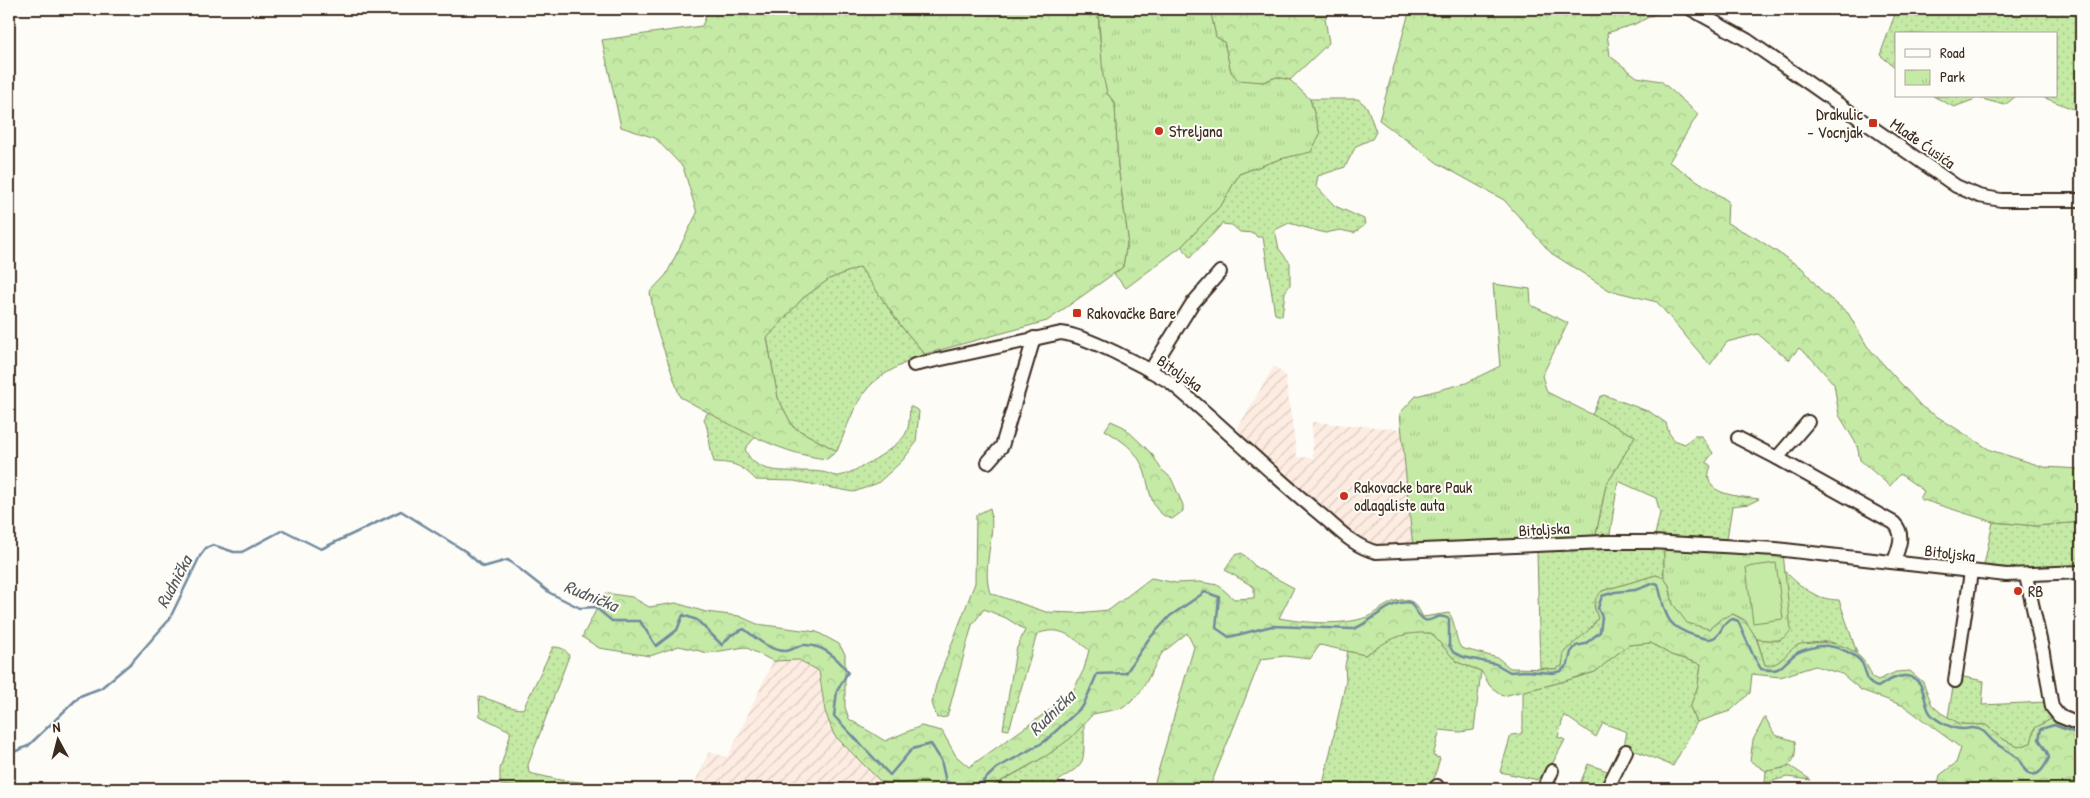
<svg xmlns="http://www.w3.org/2000/svg" width="2090" height="798" viewBox="0 0 2090 798" font-family="'Patrick Hand',sans-serif">
	<style>
		.industrial { fill: url(#industrial-furrows) }
		.grass { fill: url(#grass-dots); stroke: #808a62 }
		.forest { fill: url(#forest-crowns); stroke: #808a62 }
		.park { fill: url(#park-tufts); stroke: #808a62 }
		.garden { fill: #c4eaa5; stroke: #808a62 }
		.lines { fill: none; stroke-linecap: round; stroke-linejoin: round }
		.stream { stroke: #718a9e; stroke-width: 2.5 }
		.minor-casing { stroke: #3b2a1e; stroke-width: 16 }
		.minor { stroke: #fdfcf7; stroke-width: 12 }
		.poi-dot { fill: #c8321e; stroke: #fdfcf7; stroke-width: 2 }
		.labels { text-anchor: middle; stroke-width: 4; stroke-linejoin: round; paint-order: stroke }
		.poi-label { font-size: 16px; fill: #3b2a1e; stroke: #fdfcf7; text-anchor: start }
		.street-label { font-size: 16px; fill: #3b2a1e; stroke: #fdfcf7 }
		.water-label { font-size: 18px; font-style: italic; fill: #565a5e; stroke: #fdfcf7 }
	</style>
	<defs>
		<pattern id="industrial-furrows" width="10" height="10" patternUnits="userSpaceOnUse" patternTransform="scale(1.25)"><rect width="10" height="10" fill="#fdece2"/><path d="M-1 1l2-2M0 10L10 0M9 11l2-2" fill="none" stroke="#dacbc1"/></pattern>
		<pattern id="grass-dots" width="8" height="8" patternUnits="userSpaceOnUse" patternTransform="scale(1.25)"><rect width="8" height="8" fill="#c4eaa5"/><path d="M2 2h.1M6 6h.1" fill="none" stroke="#a9c98e" stroke-width="1.8" stroke-linecap="round"/></pattern>
		<pattern id="forest-crowns" width="20" height="18" patternUnits="userSpaceOnUse" patternTransform="scale(1.25)"><rect width="20" height="18" fill="#c4eaa5"/><path d="M2 6a3 3 0 1 1 6 0M12 15a3 3 0 1 1 6 0" fill="none" stroke="#a9c98e"/></pattern>
		<pattern id="park-tufts" width="24" height="20" patternUnits="userSpaceOnUse" patternTransform="scale(1.25)"><rect width="24" height="20" fill="#c4eaa5"/><path d="M3 7l-1-3M5 7V3M7 7l1-3M15 17l-1-3M17 17v-4M19 17l1-3" fill="none" stroke="#a9c98e"/></pattern>
	</defs>
	<rect width="100%" height="100%" fill="#fdfcf7"/>
	<filter id="ink" filterUnits="userSpaceOnUse"><feTurbulence type="fractalNoise" baseFrequency=".02" numOctaves="2"/><feDisplacementMap in="SourceGraphic" scale="10" xChannelSelector="R" yChannelSelector="G"/><feConvolveMatrix kernelMatrix="1 2 1 2 8 2 1 2 1" color-interpolation-filters="sRGB"/></filter>
	<g filter="url(#ink)">
		<!-- industrial -->
		<g class="industrial">
			<path d="M1274,366L1285,375L1297,457L1313,458L1312,422L1401,429L1411,530L1413,544L1378,545L1366,541L1300,492L1233,436Z"/>
			<path d="M799,660L819,671L825,711L834,735L881,782L879,789H692L709,752L728,757L773,661Z"/>
		</g>
		<!-- grass -->
		<g class="grass">
			<path d="M1897,9H2081V112L2040,96H2056V34H1896V68L1880,55Z"/>
			<path d="M1933,96H2016L2005,105L1978,98L1954,107Z"/>
			<path d="M1310,99H1358L1367,107L1376,132L1372,139L1356,146L1345,167L1318,176L1316,186L1335,206L1364,219L1365,225L1354,233L1340,230L1325,233L1289,223L1275,230L1279,249L1290,263V285L1285,292L1282,316L1275,314L1263,237H1257L1254,233L1240,232L1232,225L1222,224L1190,258L1182,246L1222,204L1239,174L1280,159L1311,151L1320,134Z"/>
			<path d="M860,267L901,326L925,354C906,363 882,372 868,388C853,405 846,431 837,451L793,427L778,398L767,337L802,299L829,279Z"/>
			<path d="M1604,395L1650,412L1666,423L1669,433L1674,440L1685,444L1694,436H1701L1713,453L1706,462L1711,466C1698,496 1740,496 1759,499L1749,504L1732,506L1727,539L1655,535L1660,513L1656,498L1618,481L1610,534L1596,535L1606,484L1612,476L1635,436L1592,415L1600,397Z"/>
			<path d="M910,406L919,411L916,443L902,461L878,483L854,492L794,481L756,480C741,465 735,463 714,462C709,447 710,433 704,419L708,412L756,436L745,449C757,480 795,468 821,472C827,472 834,477 839,476C853,474 901,446 906,433C910,426 909,414 910,406Z"/>
			<path d="M1993,522L2036,526L2081,522V567L2022,569L1984,565Z"/>
			<path d="M1594,547H1664V578L1656,575L1602,591L1594,606L1598,618L1562,666L1556,669L1540,668L1537,551Z"/>
			<path d="M1784,570C1799,586 1816,600 1839,600L1857,653L1828,641L1798,645L1777,663L1771,666L1765,665L1757,639L1779,641L1790,630Z"/>
			<path d="M1410,632L1431,633L1457,662L1481,671L1474,730L1460,732L1440,730L1433,756L1440,758L1431,789H1322L1346,681L1345,666L1348,651L1365,655L1390,639Z"/>
			<path d="M1651,643L1671,655L1701,664L1698,686L1690,707L1697,722L1673,766L1624,746L1627,732L1603,723L1596,737L1564,715L1558,737L1565,740L1543,781L1500,772L1511,735L1521,734L1523,727V691L1554,684L1595,672L1628,645Z"/>
			<path d="M553,647C561,647 566,649 569,656L528,765L529,773L560,780L611,785L617,789H549L500,785V769L510,736V731L480,716L479,697C494,699 508,709 523,709Z"/>
			<path d="M1959,676L1984,681L1982,705L2046,702L2051,719L2035,728L2031,743L2018,747L2001,738L1986,725L1960,724L1948,717L1954,681Z"/>
			<path d="M1084,724C1084,733 1085,754 1082,761C1076,773 1057,777 1053,789H987C1021,770 1058,753 1084,724Z"/>
			<path d="M1588,764L1610,772L1603,789H1578Z"/>
			<path d="M1790,766L1811,780L1787,777L1765,783L1766,771L1784,768Z"/>
			<path d="M927,781L932,789H879L881,782L899,783Z"/>
		</g>
		<!-- forest -->
		<g class="forest">
			<path d="M709,9H1098L1099,31L1107,93L1115,103L1118,166L1128,237L1123,267L1047,321L925,354L901,326L860,267L829,279L802,299L767,338L778,398L793,427L837,451L827,459C776,454 725,421 680,397L656,327L650,292L666,275L697,213L683,167L655,138L621,127L602,40L702,26Z"/>
			<path d="M1210,9H1334L1325,18L1329,43L1290,80L1277,77L1263,82L1238,81L1231,72L1224,42L1216,38Z"/>
			<path d="M1410,9H1665L1635,24L1607,33L1610,56L1637,77L1661,81L1698,114L1669,162L1728,201L1727,223L1756,238L1803,269L1822,292L1848,313L1867,346L1922,407L1990,450L2044,467L2081,469V522L2036,526L1993,522L1920,499L1924,491L1900,474L1890,486L1860,460L1857,445L1839,415L1834,384L1811,358L1799,348L1789,360L1758,334L1727,342L1710,365L1657,302L1609,290L1551,253L1504,200L1439,164L1379,120Z"/>
			<path d="M1111,421L1124,427L1152,454L1161,469L1171,478L1183,505V511L1172,519C1144,511 1153,480 1138,458C1130,445 1117,438 1105,430Z"/>
			<path d="M990,508C997,536 981,565 990,593L1046,612L1076,613L1109,610L1151,578L1176,583L1200,582L1218,585L1234,599L1254,598V587L1225,570L1235,555L1242,553L1257,568L1294,588L1279,618C1304,623 1343,626 1367,617C1376,613 1391,600 1401,600C1414,599 1417,606 1423,617L1449,613C1456,622 1454,637 1461,648L1498,658L1510,668L1556,669L1562,666L1564,652L1591,628L1598,618C1594,607 1592,600 1602,591L1656,575L1664,578L1669,585L1673,604L1709,629L1722,618L1733,614C1756,626 1757,642 1765,665C1781,667 1785,652 1798,645C1802,643 1809,644 1813,643C1839,640 1864,651 1872,677L1878,680L1896,672L1910,671L1923,682L1932,705L1941,713L1960,724L1986,725L2001,738L2018,747L2031,743L2035,728L2051,719L2081,734V781L2074,789H1937L1940,775L1956,763L1961,748L1904,706L1861,690L1842,674L1815,666L1780,677L1752,674L1750,693L1730,711L1697,722L1690,707L1698,686L1701,664L1671,655L1651,643L1628,645L1595,672L1554,684L1503,696L1490,686L1481,671L1457,662L1431,633C1399,632 1391,639 1365,655L1320,645L1310,659L1285,656L1261,659L1209,789H1153L1194,647L1187,633L1162,653L1140,693L1123,708L1093,714L1071,738L1046,756L987,789H932L927,781L899,783L881,782L834,735L825,711L819,671L799,660L773,661L745,647L708,653L679,646L650,656L599,648L582,637L605,593L632,597L649,607L676,603L706,612L739,616L757,624L817,632L839,644L845,654V707L849,719L885,741L921,726L942,731L956,756L969,767L1071,695L1084,669L1089,650C1071,636 1060,625 1037,634L1009,730L1003,729L1016,650L1025,630L1006,618L984,609L972,625L947,717L937,718L932,703L936,685L975,583L976,515Z"/>
			<path d="M1765,717L1775,735L1795,741C1798,766 1787,768 1766,771L1750,761L1753,740Z"/>
		</g>
		<!-- park -->
		<g class="park">
			<path d="M1098,9H1210L1216,37L1224,42L1231,72L1238,80L1263,82L1277,77L1290,80L1310,99L1320,134L1311,152L1280,159L1239,174L1222,204L1182,246L1126,288L1114,274L1123,267L1128,237L1118,166L1115,103L1107,93L1103,76Z"/>
			<path d="M1493,284L1530,289L1531,305L1568,323L1542,376L1547,392L1635,436L1612,476L1606,484L1596,535L1413,544L1411,530L1400,413L1416,396L1466,383L1500,366Z"/>
			<path d="M1664,547L1783,553L1791,630C1782,644 1772,640 1757,639L1745,620L1733,614L1722,618L1709,629L1687,623L1673,604L1669,585L1664,578Z"/>
		</g>
		<!-- garden -->
		<path class="garden" d="M1776,563L1783,619L1753,623L1746,567Z"/>
		<g class="lines">
			<!-- stream -->
			<path class="stream" d="M9,754L28,746L80,696L101,688L131,663L169,620L200,556L206,548L213,545L234,552H242L283,530L321,549L401,511L465,551L483,567L508,560L550,593L580,608L595,607L612,621H640L656,646L677,630L683,615L697,620L722,645L731,635L744,629C755,637 769,651 785,651C791,651 797,646 803,645C823,644 837,657 848,672L837,691L834,716L890,775L912,749L931,744L941,760L946,782L959,786L981,783L997,768L1044,742L1083,706L1097,674L1126,673L1148,640L1170,616L1205,592L1219,597L1216,628L1229,637L1272,626L1353,629C1372,623 1390,598 1411,603C1431,638 1430,608 1449,619V645L1453,652L1463,657L1496,664L1510,672L1526,671L1553,673L1561,671L1568,664L1571,652L1576,646L1585,644L1600,632L1602,617L1598,608L1602,596L1615,592L1635,590L1655,583L1658,584C1666,613 1663,626 1696,636C1702,638 1709,641 1715,637C1723,632 1721,622 1733,619L1738,621L1753,655L1761,669C1782,673 1780,666 1794,655C1800,650 1820,645 1828,646C1838,647 1856,654 1862,663C1868,674 1864,683 1878,687C1887,681 1900,673 1911,677C1927,683 1922,701 1930,713C1936,721 1954,730 1964,729C1971,728 1977,727 1983,731C1987,734 1990,739 1994,742C2002,749 2012,751 2019,760C2023,765 2024,773 2031,774C2040,777 2045,765 2049,758L2047,752L2039,739L2041,729L2054,725L2081,735"/>
			<!-- minor casing -->
			<g class="minor-casing">
				<g id="minor">
					<path d="M1691,9L1747,40L1956,186L1979,196L2001,200H2081"/>
					<path d="M914,365L1061,333C1088,336 1145,367 1170,382C1221,424 1268,472 1320,514C1337,528 1354,547 1376,552L1606,542H1651L1776,549L2006,575L2081,572"/>
					<path d="M1150,371L1192,304L1220,272"/>
					<path d="M1808,422L1777,458L1894,523C1906,535 1898,548 1894,562"/>
					<path d="M1738,438L1777,458"/>
					<path d="M988,462L1002,446L1034,338"/>
					<path d="M2026,576L2043,653L2052,707L2059,716L2081,725"/>
					<path d="M1955,681L1971,572"/>
					<path d="M1435,789L1437,786"/>
					<path d="M1544,789L1552,771"/>
					<path d="M1607,789L1626,751"/>
				</g>
			</g>
			<!-- minor -->
			<use href="#minor" class="minor"/>
		</g>
	</g>
	<!-- markers -->
	<g class="poi-dot">
		<rect x="1868" y="118" width="10" height="10" rx="2.5"/>
		<circle cx="1159" cy="131" r="5"/>
		<rect x="1072" y="308" width="10" height="10" rx="2.5"/>
		<circle cx="1344" cy="496" r="5"/>
		<circle cx="2018" cy="591" r="5"/>
	</g>
	<g class="labels">
		<!-- poi labels -->
		<g class="poi-label">
			<text x="1863" y="120" text-anchor="end">Drakulic<tspan x="1863" dy="18">- Vocnjak</tspan></text>
			<text x="1169" y="137">Streljana</text>
			<text x="1087" y="319">Rakovačke Bare</text>
			<text x="1354" y="493">Rakovacke bare Pauk<tspan x="1354" dy="18">odlagaliste auta</tspan></text>
			<text x="2028" y="597">RB</text>
		</g>
		<!-- street labels -->
		<g class="street-label">
			<text transform="translate(1923 143) rotate(35)" y="6">Mlađe Ćusića</text>
			<text transform="translate(1180 373) rotate(35)" y="6">Bitoljska</text>
			<text transform="translate(1544 529) rotate(-3)" y="6">Bitoljska</text>
			<text transform="translate(1950 553) rotate(7)" y="6">Bitoljska</text>
		</g>
		<!-- water labels -->
		<g class="water-label">
			<text transform="translate(174 582) rotate(-62)" y="6">Rudnička</text>
			<text transform="translate(591 596) rotate(22)" y="6">Rudnička</text>
			<text transform="translate(1052 713) rotate(-44)" y="6">Rudnička</text>
		</g>
	</g>
	<!-- margin -->
	<rect width="2090" height="798" fill="none" stroke="#fdfcf7" stroke-width="30"/>
	<rect x="15" y="15" width="2060" height="768" fill="none" stroke="#3b2a1e" stroke-width="2" filter="url(#ink)"/>
	<!-- legend -->
	<rect x="1895" y="32" width="162" height="65" fill="#fdfcf7" stroke="#afa8a0"/>
	<rect x="1905" y="49" width="25" height="8" fill="#fdfcf7" stroke="#afa8a0"/>
	<text x="1940" y="58" font-size="15" fill="#3b2a1e">Road</text>
	<rect x="1905" y="70" width="25" height="15" fill="url(#park-tufts)" stroke="#afa8a0"/>
	<text x="1940" y="82" font-size="15" fill="#3b2a1e">Park</text>
	<!-- north arrow -->
	<g transform="translate(58 740) rotate(353)" stroke="#fdfcf7" stroke-width="4" paint-order="stroke">
	<path d="M0-4L9 19L0 12L-9 19Z" fill="#3b2a1e"/>
	<text y="-8" font-size="14" font-weight="bold" text-anchor="middle" fill="#3b2a1e">N</text>
	</g>
</svg>
